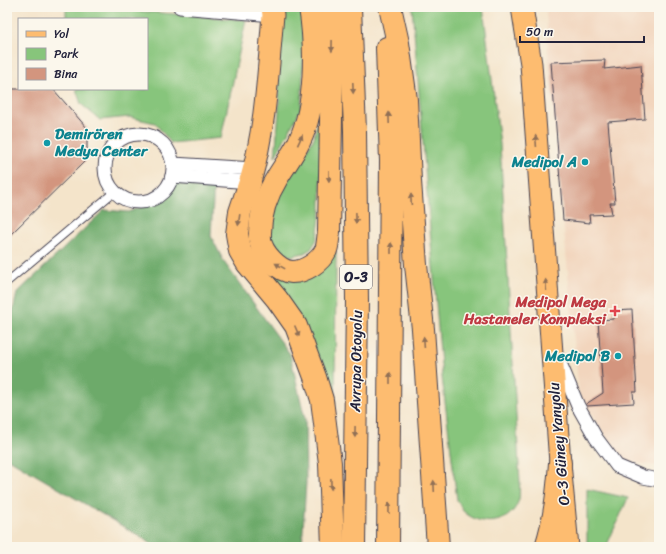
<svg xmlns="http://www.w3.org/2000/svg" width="666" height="554" viewBox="0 0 666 554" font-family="Sriracha,sans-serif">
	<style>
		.built { fill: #f2d5bd }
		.green { fill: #87c57b; stroke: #54745b }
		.forest { fill: #6daa6b; stroke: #486653 }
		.building { fill: #d3957e }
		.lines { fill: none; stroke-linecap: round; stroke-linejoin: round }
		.lane-casing { stroke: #423f50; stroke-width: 9 }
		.street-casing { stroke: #423f50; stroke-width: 15 }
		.primary-casing { stroke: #423f50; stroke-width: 23 }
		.highway-casing { stroke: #423f50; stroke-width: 24 }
		.lane { stroke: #fff; stroke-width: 7 }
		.street { stroke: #fff; stroke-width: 13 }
		.primary { stroke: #fdbc70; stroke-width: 21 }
		.highway { stroke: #fdbc70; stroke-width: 22 }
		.oneway { fill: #906f56 }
		.culture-dot { fill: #0f9aa8; stroke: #fbf7ec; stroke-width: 1.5 }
		.health-dot { fill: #e0444e; stroke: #fbf7ec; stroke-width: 1.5 }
		.labels { text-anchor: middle; stroke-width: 3; stroke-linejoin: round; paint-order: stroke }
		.shield { fill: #fbf7ec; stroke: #636270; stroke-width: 1 }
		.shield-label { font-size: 14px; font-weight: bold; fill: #22223b }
		.culture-label { font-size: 15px; font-weight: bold; fill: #0d838f; stroke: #fbf7ec; text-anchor: end }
		.health-label { font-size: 15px; font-weight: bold; fill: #be3a42; stroke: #fbf7ec; text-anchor: end }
		.street-label { font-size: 15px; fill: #22223b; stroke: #fbf7ec }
	</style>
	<rect width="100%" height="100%" fill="#fbf7ec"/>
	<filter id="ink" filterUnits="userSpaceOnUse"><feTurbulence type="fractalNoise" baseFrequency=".025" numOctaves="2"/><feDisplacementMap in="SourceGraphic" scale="8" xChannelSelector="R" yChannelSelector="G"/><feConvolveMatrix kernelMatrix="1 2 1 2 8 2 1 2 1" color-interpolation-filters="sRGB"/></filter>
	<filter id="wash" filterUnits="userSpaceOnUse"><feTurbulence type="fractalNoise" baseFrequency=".012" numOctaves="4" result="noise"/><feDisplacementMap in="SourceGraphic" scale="16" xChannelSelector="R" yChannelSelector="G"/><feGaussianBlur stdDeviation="0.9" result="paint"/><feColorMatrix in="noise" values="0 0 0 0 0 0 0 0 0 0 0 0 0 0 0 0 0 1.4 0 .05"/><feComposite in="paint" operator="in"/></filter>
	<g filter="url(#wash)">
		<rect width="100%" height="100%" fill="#f4e4ca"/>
		<!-- built -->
		<path class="built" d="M546,7H659V466L622,461L579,395L548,52Z"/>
		<!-- green -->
		<g class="green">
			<path d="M66,7H90L246,20L221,138L171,143L155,123L129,117L100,120L81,104L76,89H147V19H66Z"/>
			<path d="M279,7H301L305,35L301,109L275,157L279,112Z"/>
			<path d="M412,7H483L500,144L520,483C519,488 520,494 519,499C512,525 481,528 463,511C461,508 459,503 457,500L442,377Z"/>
			<path d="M317,123H321V210L318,232L316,241L311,249L304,253L290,256L279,251L272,245L269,236L276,200L314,138Z"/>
			<path d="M336,252L335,404H331L269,279L271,273Z"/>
			<path d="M587,489L628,498L606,547H587Z"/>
		</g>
		<!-- forest -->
		<path class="forest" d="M175,183H214L211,236L224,262L290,354L305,419L306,482L302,547H155L146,540L12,461L7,459V336L17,293L104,210L129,212L156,201Z"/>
		<g id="blocks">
			<!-- building -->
			<g class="building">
				<path d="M605,60L604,69L641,65L645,119L608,122L615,203H610L612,214L589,215L590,223L563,220L551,62Z"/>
				<path d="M7,89H53L87,128V159L7,238Z"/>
				<path d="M632,310L637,392H633L634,403L587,406L586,404L603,393L598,320L614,319L613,311Z"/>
			</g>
		</g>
	</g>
	<g filter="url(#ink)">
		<use href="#blocks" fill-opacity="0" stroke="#423f50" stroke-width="1"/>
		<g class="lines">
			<!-- lane casing -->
			<g class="lane-casing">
				<path id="lane" d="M7,282L114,192"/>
			</g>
			<!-- street casing -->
			<g class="street-casing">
				<g id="street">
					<path d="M180,7L273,15"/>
					<circle cx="139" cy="168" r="34"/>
					<path d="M173,164L254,169"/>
					<path d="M172,176L250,182"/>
					<path d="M557,356L578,406L596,438L617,466L643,477L659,480"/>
				</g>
			</g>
			<!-- primary casing -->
			<g class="primary-casing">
				<g id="primary">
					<path d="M522,7L531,64L560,463L568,547"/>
					<path d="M250,182C266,128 268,71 273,15L272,7"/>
				</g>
			</g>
			<!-- highway casing -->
			<g class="highway-casing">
				<g id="highway">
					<path d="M310,7C316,46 317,106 299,142C293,155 284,166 277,178C266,196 259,218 260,239C261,252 278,271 292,272C305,272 320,262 326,250C328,245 328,237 329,232L333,7"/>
					<path d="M350,7L355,131L357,300L354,547"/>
					<path d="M390,7L398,43L406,100L410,181L416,265L423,329L438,547"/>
					<path d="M387,48L391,161L388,547"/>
					<path d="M250,182L240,212L237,234L240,251L247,263L277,299L296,326L315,377L322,400L330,463L333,547"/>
					<path d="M546,547C555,520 558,492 560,463"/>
				</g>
			</g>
			<!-- lane -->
			<use href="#lane" class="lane"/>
			<!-- street -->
			<use href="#street" class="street"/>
			<!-- primary -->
			<use href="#primary" class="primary"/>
			<!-- highway -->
			<use href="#highway" class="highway"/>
		</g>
		<!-- one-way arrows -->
		<defs><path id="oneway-solid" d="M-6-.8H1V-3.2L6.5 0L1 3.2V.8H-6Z"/></defs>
		<g class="oneway">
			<use href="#oneway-solid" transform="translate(332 46) rotate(91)"/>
			<use href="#oneway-solid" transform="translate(353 88) rotate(88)"/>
			<use href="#oneway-solid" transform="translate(389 118) rotate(-92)"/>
			<use href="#oneway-solid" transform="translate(300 140) rotate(-65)"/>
			<use href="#oneway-solid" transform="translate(536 141) rotate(-94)"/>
			<use href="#oneway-solid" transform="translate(329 176) rotate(91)"/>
			<use href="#oneway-solid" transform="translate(411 199) rotate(-94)"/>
			<use href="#oneway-solid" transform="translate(356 218) rotate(89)"/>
			<use href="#oneway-solid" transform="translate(239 220) rotate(98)"/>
			<use href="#oneway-solid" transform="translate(391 248) rotate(-90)"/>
			<use href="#oneway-solid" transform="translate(280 266) rotate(-151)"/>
			<use href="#oneway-solid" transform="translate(546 285) rotate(-94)"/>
			<use href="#oneway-solid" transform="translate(297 331) rotate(67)"/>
			<use href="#oneway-solid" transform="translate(424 342) rotate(-94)"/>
			<use href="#oneway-solid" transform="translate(390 378) rotate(-90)"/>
			<use href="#oneway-solid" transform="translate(355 432) rotate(91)"/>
			<use href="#oneway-solid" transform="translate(331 484) rotate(89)"/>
			<use href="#oneway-solid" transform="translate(434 486) rotate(-93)"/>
			<use href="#oneway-solid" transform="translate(389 508) rotate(-89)"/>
		</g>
	</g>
	<!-- markers -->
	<g class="culture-dot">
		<circle cx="47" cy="143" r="4"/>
		<circle cx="585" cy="162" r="4"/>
		<circle cx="618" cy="356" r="4"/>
	</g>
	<path class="health-dot" d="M613 305h4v4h4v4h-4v4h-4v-4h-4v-4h4z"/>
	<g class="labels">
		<!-- shield labels -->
		<rect class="shield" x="340" y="265" width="32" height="24" rx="3"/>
		<g class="shield-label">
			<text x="356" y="282">O-3</text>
		</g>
		<!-- culture labels -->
		<g class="culture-label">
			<text x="55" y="139" text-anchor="start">Demirören<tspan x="55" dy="17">Medya Center</tspan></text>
			<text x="577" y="167">Medipol A</text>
			<text x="610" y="361">Medipol B</text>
		</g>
		<!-- health labels -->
		<g class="health-label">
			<text x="606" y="307">Medipol Mega<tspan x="606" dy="17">Hastaneler Kompleksi</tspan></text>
		</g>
		<!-- street labels -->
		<g class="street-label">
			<text transform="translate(356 361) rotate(-89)" y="5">Avrupa Otoyolu</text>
			<text transform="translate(559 444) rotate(-95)" y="5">O-3 Güney Yanyolu</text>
		</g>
	</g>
	<!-- margin -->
	<rect width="666" height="554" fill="none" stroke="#fbf7ec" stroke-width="24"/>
	<!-- legend -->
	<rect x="18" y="18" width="130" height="72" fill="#fbf7ec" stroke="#a4a2a5"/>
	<rect x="26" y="31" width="20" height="6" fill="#fdbc70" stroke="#a4a2a5"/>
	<text x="54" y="38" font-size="12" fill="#22223b">Yol</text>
	<rect x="26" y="48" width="20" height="12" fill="#87c57b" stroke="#a4a2a5"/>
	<text x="54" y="58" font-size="12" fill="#22223b">Park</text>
	<rect x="26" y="68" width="20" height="12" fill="#d3957e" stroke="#a4a2a5"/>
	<text x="54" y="78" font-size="12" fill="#22223b">Bina</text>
	<!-- scale -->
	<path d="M520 36v6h124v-6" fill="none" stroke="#22223b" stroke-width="2"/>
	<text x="526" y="36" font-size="12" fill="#22223b" stroke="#fbf7ec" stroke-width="3" paint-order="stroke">50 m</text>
</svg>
